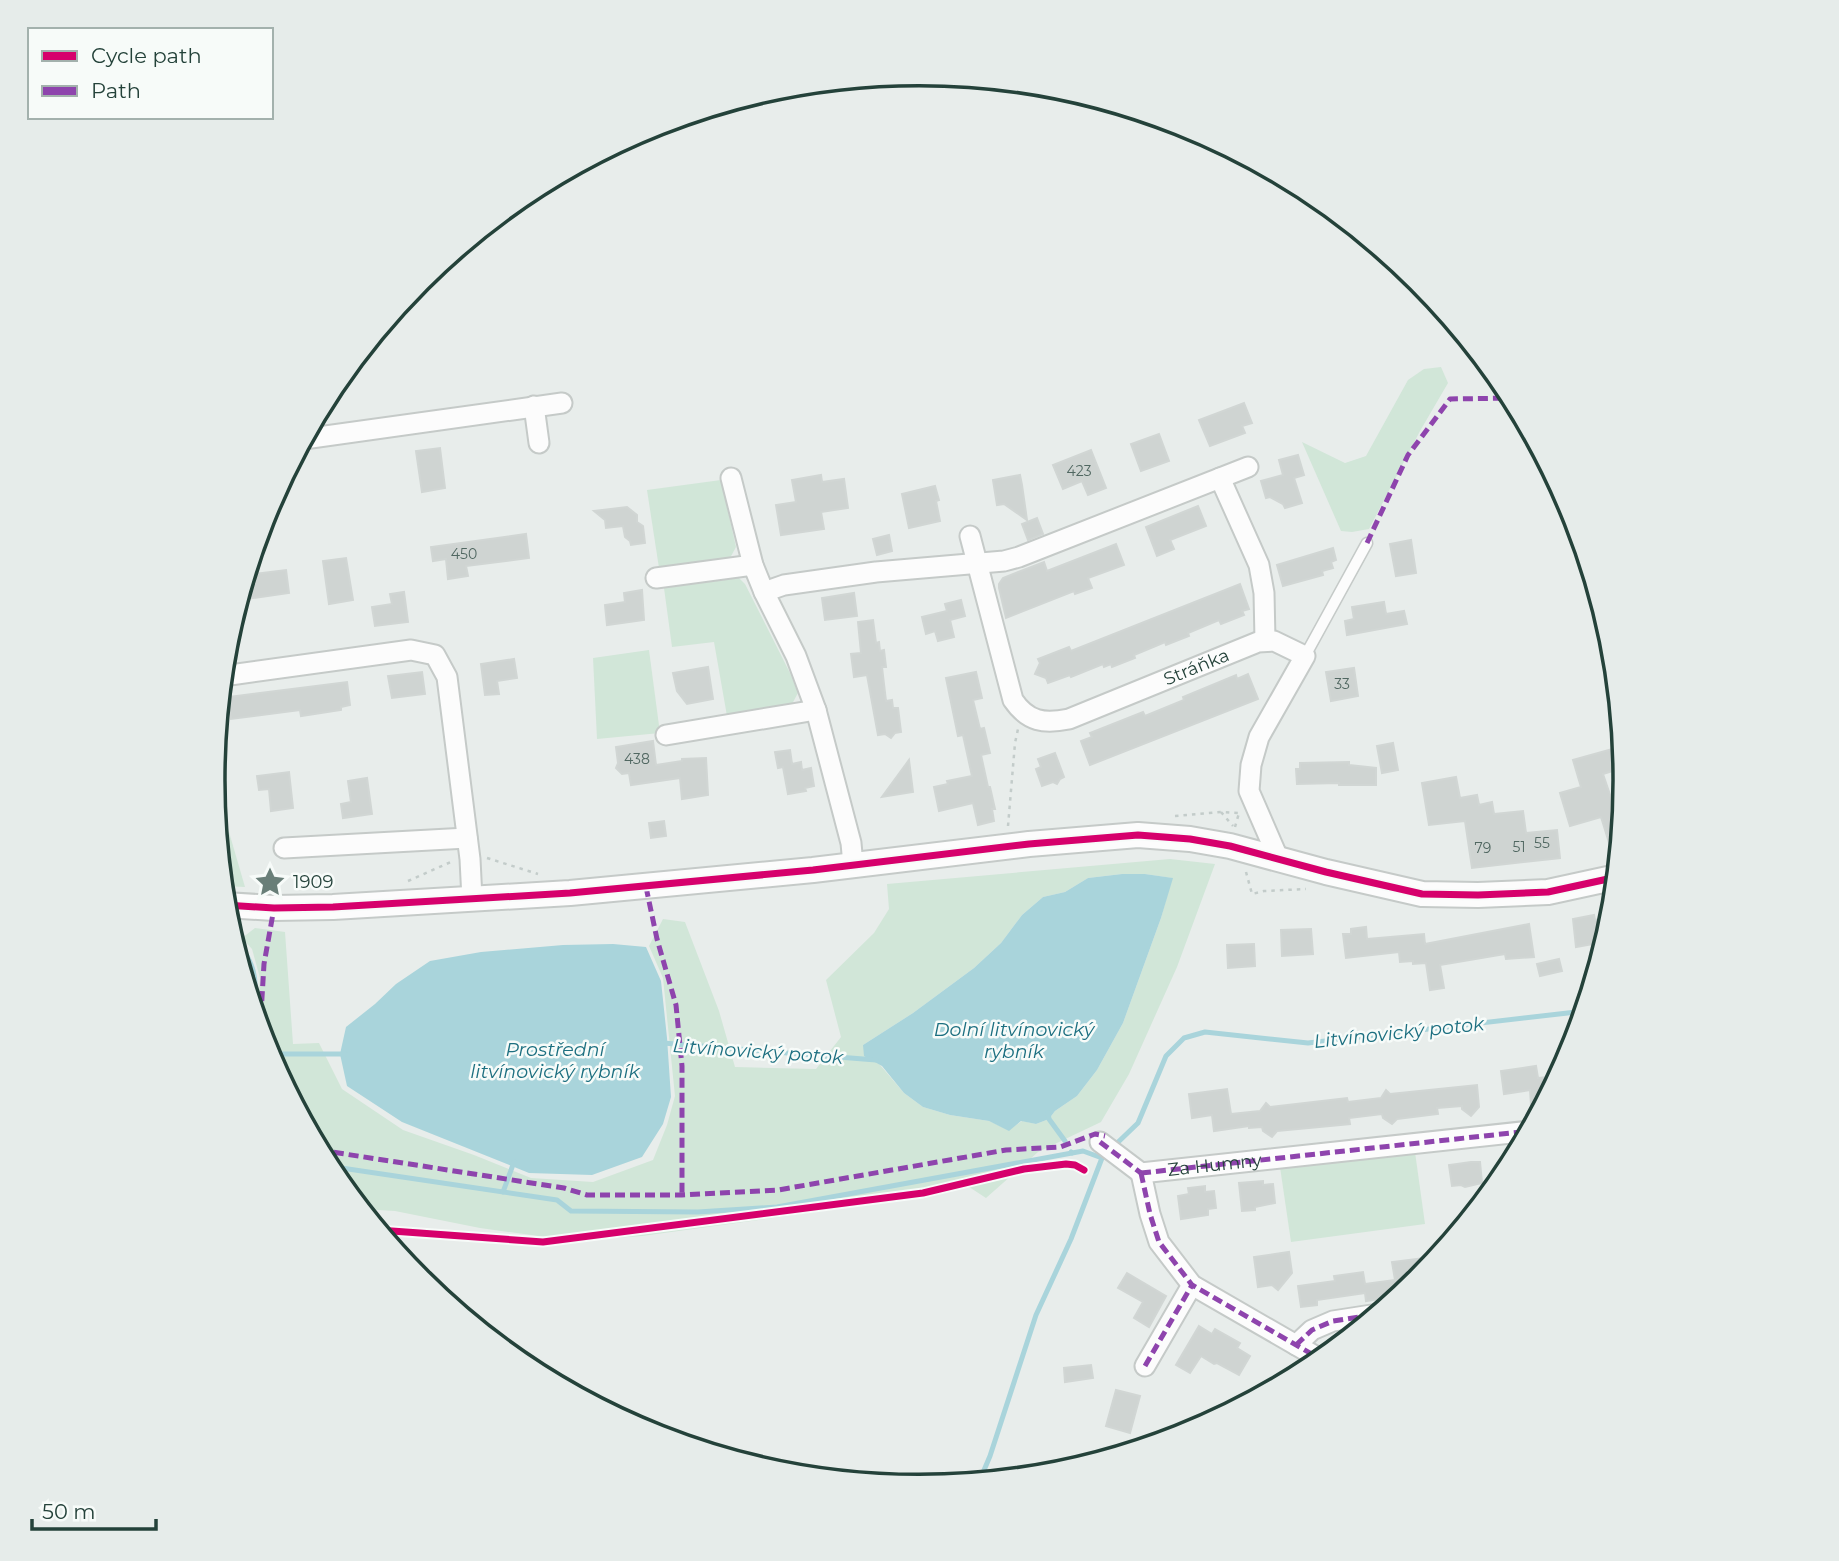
<svg xmlns="http://www.w3.org/2000/svg" width="1839" height="1561" viewBox="0 0 1839 1561" font-family="Montserrat,sans-serif">
	<style>
		.green { fill: #d1e6d8; fill-rule: evenodd }
		.water { fill: #a9d4db }
		.lines { fill: none; stroke-linecap: round; stroke-linejoin: round }
		.stream { stroke: #a9d4db; stroke-width: 5 }
		.building { fill: #cfd4d2; stroke: #d1d6d4; stroke-width: 2 }
		.service-casing { stroke: #c5cac8; stroke-width: 13 }
		.minor-casing { stroke: #c5cac8; stroke-width: 23 }
		.tertiary-casing { stroke: #c5cac8; stroke-width: 28 }
		.path { stroke: #c3ccca; stroke-width: 2.5; stroke-dasharray: 3.5 5; stroke-linecap: butt }
		.service { stroke: #fcfcfc; stroke-width: 10 }
		.minor { stroke: #fcfcfc; stroke-width: 19 }
		.tertiary { stroke: #fcfcfc; stroke-width: 24 }
		.quiet { stroke: #8e44ad; stroke-width: 5; stroke-dasharray: 10 5; stroke-linecap: butt }
		.cycleway-casing { stroke: #f7fbf9; stroke-width: 11 }
		.cycleway { stroke: #d6006c; stroke-width: 7 }
		.labels { text-anchor: middle; stroke-width: 5; stroke-linejoin: round; paint-order: stroke }
		.number-label { font-size: 14px; fill: #506761 }
		.street-label { font-size: 18px; fill: #24423a; stroke: #f7fbf9 }
		.poi-label { font-size: 18px; fill: #24423a; stroke: #f7fbf9; text-anchor: start }
		.water-label { font-size: 19px; font-style: italic; fill: #1c6f80; stroke: #f7fbf9 }
		.rim { fill: none; stroke: #24423a; stroke-width: 3.5 }
	</style>
	<rect width="100%" height="100%" fill="#e8edeb"/>
	<!-- green -->
	<g class="green">
		<path d="M1441,367L1448,383L1420,431L1369,529L1352,532L1341,531L1302,442L1345,463L1366,456L1408,380L1424,369Z"/>
		<path d="M721,480L736,547L730,558L659,568L647,490Z"/>
		<path d="M739,578L745,584L790,673L798,693L792,704L727,716L714,642L672,647L664,588Z"/>
		<path d="M649,650L660,733L597,739L593,658Z"/>
		<path d="M213,777L245,887L223,886Z"/>
		<path d="M1170,859L1215,864L1177,967L1129,1074L1101,1122L1038,1152L986,1198L963,1183L830,1210L642,1236L574,1241L480,1228L395,1211L361,1209L331,1173L266,1051L257,1021L260,978L252,949L242,938L255,928L285,932L293,1044L319,1043L342,1089L403,1130L474,1155L531,1178L593,1182L653,1160L667,1125L675,1096L663,978L649,946L663,919L685,922L719,1011L735,1067L816,1069L841,1037L826,980L874,933L889,909L887,884ZM1122,874H1145L1172,878L1161,918L1123,1023L1097,1070L1077,1096L1055,1111L1049,1119L1036,1124L1022,1121L1009,1130L989,1121L950,1115L923,1107L904,1093L863,1045L913,1013L974,968L1001,943L1022,915L1043,897L1065,892L1088,878Z"/>
		<path d="M1415,1152L1425,1224L1291,1242L1280,1167Z"/>
	</g>
	<!-- water -->
	<g class="water">
		<path d="M1122,874H1145L1173,878L1161,918L1123,1023L1097,1070L1077,1096L1055,1111L1049,1119L1036,1124L1021,1121L1009,1131L989,1121L950,1115L923,1107L904,1093L882,1066L864,1056L863,1045L913,1013L974,968L1001,943L1022,915L1043,897L1065,892L1088,878Z"/>
		<path d="M232,939H237C261,965 259,983 256,1017Z"/>
		<path d="M613,944L646,947L661,981L667,1038L671,1097L663,1124L642,1157L592,1175L529,1173L402,1122L347,1086L340,1054L346,1027L375,1004L396,984L430,961L481,952L563,945Z"/>
	</g>
	<g class="lines">
		<!-- stream -->
		<g class="stream">
			<path d="M663,1043L876,1060"/>
			<path d="M268,1054H345"/>
			<path d="M1048,1113L1049,1119L1065,1141"/>
			<path d="M1113,1147L1138,1123L1166,1056L1184,1038L1205,1032L1308,1043L1585,1011"/>
			<path d="M1071,1152L1072,1153L1083,1151L1102,1158L1106,1154"/>
			<path d="M328,1166L557,1200L571,1211L698,1212L777,1207L1072,1153"/>
			<path d="M503,1192L514,1162"/>
			<path d="M979,1482L990,1456L1036,1315L1071,1239L1102,1158"/>
		</g>
	</g>
	<!-- building -->
	<g class="building">
		<path d="M1244,403L1252,423L1242,426L1245,433L1210,446L1199,420Z"/>
		<path d="M1159,434L1169,461L1141,471L1131,444Z"/>
		<path d="M440,448L445,488L422,492L416,451Z"/>
		<path d="M1091,450L1106,488L1088,495L1082,481L1063,489L1053,465Z"/>
		<path d="M1298,455L1304,475L1294,478L1302,503L1285,508L1283,504L1270,497L1266,498L1261,481L1283,475L1279,460Z"/>
		<path d="M821,475L822,482L844,479L848,508L821,512L824,529L781,535L776,505L796,502L792,480Z"/>
		<path d="M1020,475L1022,485L1027,520L1004,504L997,505L993,480Z"/>
		<path d="M935,486L939,500L936,501L940,521L909,528L902,494Z"/>
		<path d="M1198,506L1206,526L1170,540L1174,549L1157,556L1146,527Z"/>
		<path d="M627,507L637,515V522L643,526L645,543L631,545L630,541L625,537L623,526L606,528L605,520L594,511Z"/>
		<path d="M1037,518L1043,534L1028,540L1022,524Z"/>
		<path d="M526,534L529,558L466,566L468,576L448,579L446,559L433,561L431,547Z"/>
		<path d="M889,535L892,551L877,555L873,539Z"/>
		<path d="M1411,540L1416,573L1396,576L1390,544Z"/>
		<path d="M1116,544L1124,565L1088,578L1092,588L1075,594L1074,591L1006,618L999,588V584L1003,578L1044,562L1047,571Z"/>
		<path d="M1333,548L1336,560L1331,562L1333,568L1322,571L1323,575L1283,586L1277,565Z"/>
		<path d="M346,558L353,600L329,604L323,561Z"/>
		<path d="M286,570L289,593L246,599L244,584L247,575Z"/>
		<path d="M1240,584L1249,609L1242,611L1244,615L1221,624L1219,620L1188,633L1189,636L1166,645L1165,642L1158,645L1134,655L1135,658L1112,667L1111,664L1104,667L1103,664L1071,677L1070,675L1048,683L1046,678L1035,674L1040,663L1038,659L1069,647L1071,651Z"/>
		<path d="M642,590L644,620L607,625L605,605L625,602L624,593Z"/>
		<path d="M404,592L408,622L375,626L372,607L392,604L390,594Z"/>
		<path d="M854,593L857,616L825,620L822,598Z"/>
		<path d="M961,600L965,616L950,620L954,637L938,641L935,631L926,634L922,617L947,611L945,604Z"/>
		<path d="M1384,602L1386,614L1404,611L1407,624L1347,635L1345,621L1354,619L1352,607Z"/>
		<path d="M873,620L876,643L879,642L880,651L884,650L886,667H882L886,701L892,700L893,708H898L901,732L895,733L891,738L885,734L878,735L867,675L854,677L851,654L861,653L858,622Z"/>
		<path d="M514,659L517,678L497,681L499,694L485,695L481,664Z"/>
		<path d="M708,667L713,699L687,704L677,691L673,673Z"/>
		<path d="M1354,668L1358,696L1331,701L1326,672Z"/>
		<path d="M422,672L425,694L392,698L388,676Z"/>
		<path d="M976,672L982,698L973,700L980,729L984,728L990,753L981,755L988,787H990L995,809H992L994,821L978,825L973,803L939,811L934,787L948,784L947,781L972,776L963,735L958,736L946,678Z"/>
		<path d="M1248,674L1258,699L1090,765L1081,741L1092,737L1090,733L1143,712L1145,716L1184,700L1183,697L1236,675L1237,679Z"/>
		<path d="M347,682L350,705L341,707V710L301,716L300,710L231,719L228,697Z"/>
		<path d="M653,741L656,765L682,761V759L706,758L708,795L682,799L680,778L631,785L629,773L622,774L616,768L618,763L616,747Z"/>
		<path d="M1393,743L1398,770L1382,773L1377,746Z"/>
		<path d="M1623,746L1625,767L1603,774L1622,830L1618,863L1615,862L1601,817L1570,826L1560,793L1581,787L1573,760Z"/>
		<path d="M790,750L792,764L801,762L802,770L811,768L814,786L805,788L806,791L788,794L783,767L778,768L775,752Z"/>
		<path d="M1055,753L1064,777L1060,779L1057,784L1053,782L1042,786L1036,769L1041,767L1038,759Z"/>
		<path d="M909,760L913,792L882,797Z"/>
		<path d="M1349,762V765L1376,768V785H1339V783L1297,784L1296,769H1300V763Z"/>
		<path d="M289,772L293,808L271,811L269,789L259,790L257,776Z"/>
		<path d="M1456,777L1460,798L1477,795L1479,805L1492,802L1494,814L1523,811L1526,833L1557,830L1560,858L1472,868L1465,821L1429,825L1422,783Z"/>
		<path d="M367,778L372,814L343,818L341,804L351,802L348,781Z"/>
		<path d="M664,821L666,836L651,838L649,823Z"/>
		<path d="M1594,915L1595,920L1613,917L1609,931L1598,933L1599,943L1576,947L1573,919Z"/>
		<path d="M1529,924L1534,957L1506,959L1505,954L1440,965L1444,988L1430,990L1426,963L1413,964V961L1400,962L1399,952L1346,958L1343,934H1351V929L1366,927L1367,939L1424,934L1425,944Z"/>
		<path d="M1311,929L1313,954L1282,956L1281,930Z"/>
		<path d="M1254,944L1255,966L1228,968L1227,945Z"/>
		<path d="M1559,959L1562,971L1540,976L1537,964Z"/>
		<path d="M1536,1066L1538,1078L1559,1076L1545,1103L1531,1105L1530,1090L1504,1094L1501,1071Z"/>
		<path d="M1477,1085L1479,1107L1471,1116L1462,1109V1106L1437,1108L1438,1114L1397,1119L1392,1124L1383,1118L1382,1114L1349,1118L1350,1124L1277,1131L1272,1137L1263,1131L1262,1127L1249,1128V1126L1214,1131L1212,1115L1192,1118L1189,1094L1227,1089L1231,1114L1260,1111L1266,1103L1270,1107L1347,1098L1348,1102L1381,1098L1386,1090L1390,1094Z"/>
		<path d="M1471,1162H1480L1482,1183L1465,1187L1461,1185L1452,1186L1449,1165Z"/>
		<path d="M1263,1181V1185L1273,1184L1275,1203L1255,1207V1210L1242,1211L1239,1183Z"/>
		<path d="M1205,1186V1192L1214,1191L1216,1208L1208,1209V1215L1181,1219L1178,1196L1189,1194L1188,1188Z"/>
		<path d="M1289,1252L1292,1273L1278,1290L1272,1285L1258,1287L1254,1257Z"/>
		<path d="M1440,1256L1419,1281L1400,1296L1366,1301L1365,1293L1317,1300V1305L1301,1307L1298,1286L1335,1281L1334,1276L1363,1272L1365,1284L1395,1280L1392,1262Z"/>
		<path d="M1127,1273L1166,1296L1149,1327L1134,1318L1143,1302L1118,1288Z"/>
		<path d="M1199,1326L1212,1334L1215,1329L1240,1343L1237,1348L1250,1356L1239,1375L1217,1363L1214,1364L1201,1356L1190,1373L1176,1365Z"/>
		<path d="M1091,1365L1093,1378L1065,1382L1064,1368Z"/>
		<path d="M1116,1390L1140,1396L1130,1433L1106,1426Z"/>
	</g>
	<g class="lines">
		<!-- service casing -->
		<g class="service-casing">
			<path id="service" d="M1305,656L1367,543"/>
		</g>
		<!-- minor casing -->
		<g class="minor-casing">
			<g id="minor">
				<path d="M534,406L539,443"/>
				<path d="M304,439L562,403"/>
				<path d="M731,478L753,565L764,592L796,656L816,710L851,843L853,865"/>
				<path d="M1220,478L1259,565L1264,593L1265,640"/>
				<path id="s1" d="M970,536L1013,700C1028,722 1044,724 1069,719L1258,642L1274,641L1305,656L1259,737L1251,765L1249,791L1279,860"/>
				<path d="M656,578L753,565"/>
				<path d="M764,592L784,585L876,572L1004,561L1019,557L1248,467"/>
				<path d="M223,676L411,650L435,655L447,677L470,859L472,899"/>
				<path d="M666,735L816,710"/>
				<path d="M284,848L467,838"/>
				<path d="M1100,1142L1141,1173"/>
				<path d="M1141,1173L1530,1131"/>
				<path d="M1141,1173L1150,1214L1159,1242L1192,1285L1322,1360"/>
				<path d="M1296,1345L1312,1330L1333,1321L1378,1314"/>
				<path d="M1145,1366L1192,1285"/>
			</g>
		</g>
		<!-- tertiary casing -->
		<g class="tertiary-casing">
			<path id="tertiary" d="M225,905L274,908L333,907L570,893L813,870L1029,844L1138,835L1190,839L1230,846L1326,872L1422,894L1478,895L1548,892L1617,877"/>
		</g>
		<!-- path -->
		<g class="path">
			<path d="M1221,812L1233,826"/>
			<path d="M1175,816L1221,812L1238,813"/>
			<path d="M1008,826L1015,743L1018,729"/>
			<path d="M1235,827L1239,813"/>
			<path d="M487,858L538,874"/>
			<path d="M1246,872L1252,894L1264,891L1306,889"/>
			<path d="M408,881L453,861"/>
		</g>
		<!-- service -->
		<use href="#service" class="service"/>
		<!-- minor -->
		<use href="#minor" class="minor"/>
		<!-- tertiary -->
		<use href="#tertiary" class="tertiary"/>
		<!-- quiet -->
		<g class="quiet">
			<path d="M1367,543L1408,455L1450,399L1513,398"/>
			<path d="M646,887L657,939L676,1005L682,1066V1195"/>
			<path d="M260,1031L264,964L274,908"/>
			<path d="M1100,1142L1141,1173"/>
			<path d="M319,1150L564,1188L587,1195H682L778,1190L1006,1150L1060,1147L1095,1134L1105,1136"/>
			<path id="s2" d="M1141,1173L1530,1131"/>
			<path d="M1141,1173L1150,1214L1159,1242L1192,1285L1322,1360"/>
			<path d="M1296,1345L1312,1330L1333,1321L1378,1314"/>
			<path d="M1145,1366L1192,1285"/>
		</g>
		<!-- cycleway casing -->
		<g class="cycleway-casing">
			<g id="cycleway">
				<path d="M225,905L274,908L333,907L570,893L813,870L1029,844L1138,835L1190,839L1230,846L1326,872L1422,894L1478,895L1548,892L1617,877"/>
				<path d="M378,1230L543,1242L923,1193L1024,1169L1066,1164L1075,1165L1084,1170"/>
			</g>
		</g>
		<!-- cycleway -->
		<use href="#cycleway" class="cycleway"/>
	</g>
	<!-- icons -->
	<defs>
		<g id="sight-bare" transform="scale(2.415)"><path d="M0-6L1.8-2.2L6-1.7L2.9 1.2L3.7 5.4L0 3.3L-3.7 5.4L-2.9 1.2L-6-1.7L-1.8-2.2Z" fill="#697e78" stroke="#f7fbf9" stroke-width="2.5" paint-order="stroke"/></g>
	</defs>
	<g fill-rule="evenodd">
		<use href="#sight-bare" x="270" y="882"/>
	</g>
	<g class="labels">
		<!-- number labels -->
		<g class="number-label">
			<text x="1079" y="476">423</text>
			<text x="464" y="559">450</text>
			<text x="1342" y="689">33</text>
			<text x="637" y="764">438</text>
			<text x="1542" y="848">55</text>
			<text x="1519" y="852">51</text>
			<text x="1483" y="853">79</text>
		</g>
		<!-- street labels -->
		<g class="street-label">
			<text dy="6" stroke="none"><textPath href="#s1" startOffset="371">Stráňka</textPath></text>
			<text dy="6" stroke="none"><textPath href="#s2" startOffset="74">Za Humny</textPath></text>
		</g>
		<!-- poi labels -->
		<g class="poi-label">
			<text x="293" y="888">1909</text>
		</g>
		<!-- water labels -->
		<g class="water-label">
			<text x="1014" y="1036">Dolní litvínovický<tspan x="1014" dy="22">rybník</tspan></text>
			<text transform="translate(1399 1032) rotate(-6)" y="7">Litvínovický potok</text>
			<text x="555" y="1056">Prostřední<tspan x="555" dy="22">litvínovický rybník</tspan></text>
			<text transform="translate(758 1051) rotate(4)" y="7">Litvínovický potok</text>
		</g>
	</g>
	<!-- crop -->
	<path d="M0 0H1839V1561H0ZM225 780a694 694 0 1 1 1388 0a694 694 0 1 1-1388 0Z" fill="#e6ecea" fill-rule="evenodd"/>
	<path class="rim" d="M225 780a694 694 0 1 1 1388 0a694 694 0 1 1-1388 0Z"/>
	<!-- legend -->
	<rect x="28" y="28" width="245" height="91" fill="#f7fbf9" stroke="#a3b1ad" stroke-width="2"/>
	<rect x="42" y="51" width="35" height="10" fill="#d6006c" stroke="#a3b1ad" stroke-width="2"/>
	<text x="91" y="63" font-size="21" fill="#24423a">Cycle path</text>
	<rect x="42" y="86" width="35" height="10" fill="#8e44ad" stroke="#a3b1ad" stroke-width="2"/>
	<text x="91" y="98" font-size="21" fill="#24423a">Path</text>
	<!-- scale -->
	<path d="M32 1519v10h124v-10" fill="none" stroke="#24423a" stroke-width="3.5"/>
	<text x="42" y="1519" font-size="21" fill="#24423a" stroke="#f7fbf9" stroke-width="5" paint-order="stroke">50 m</text>
</svg>
